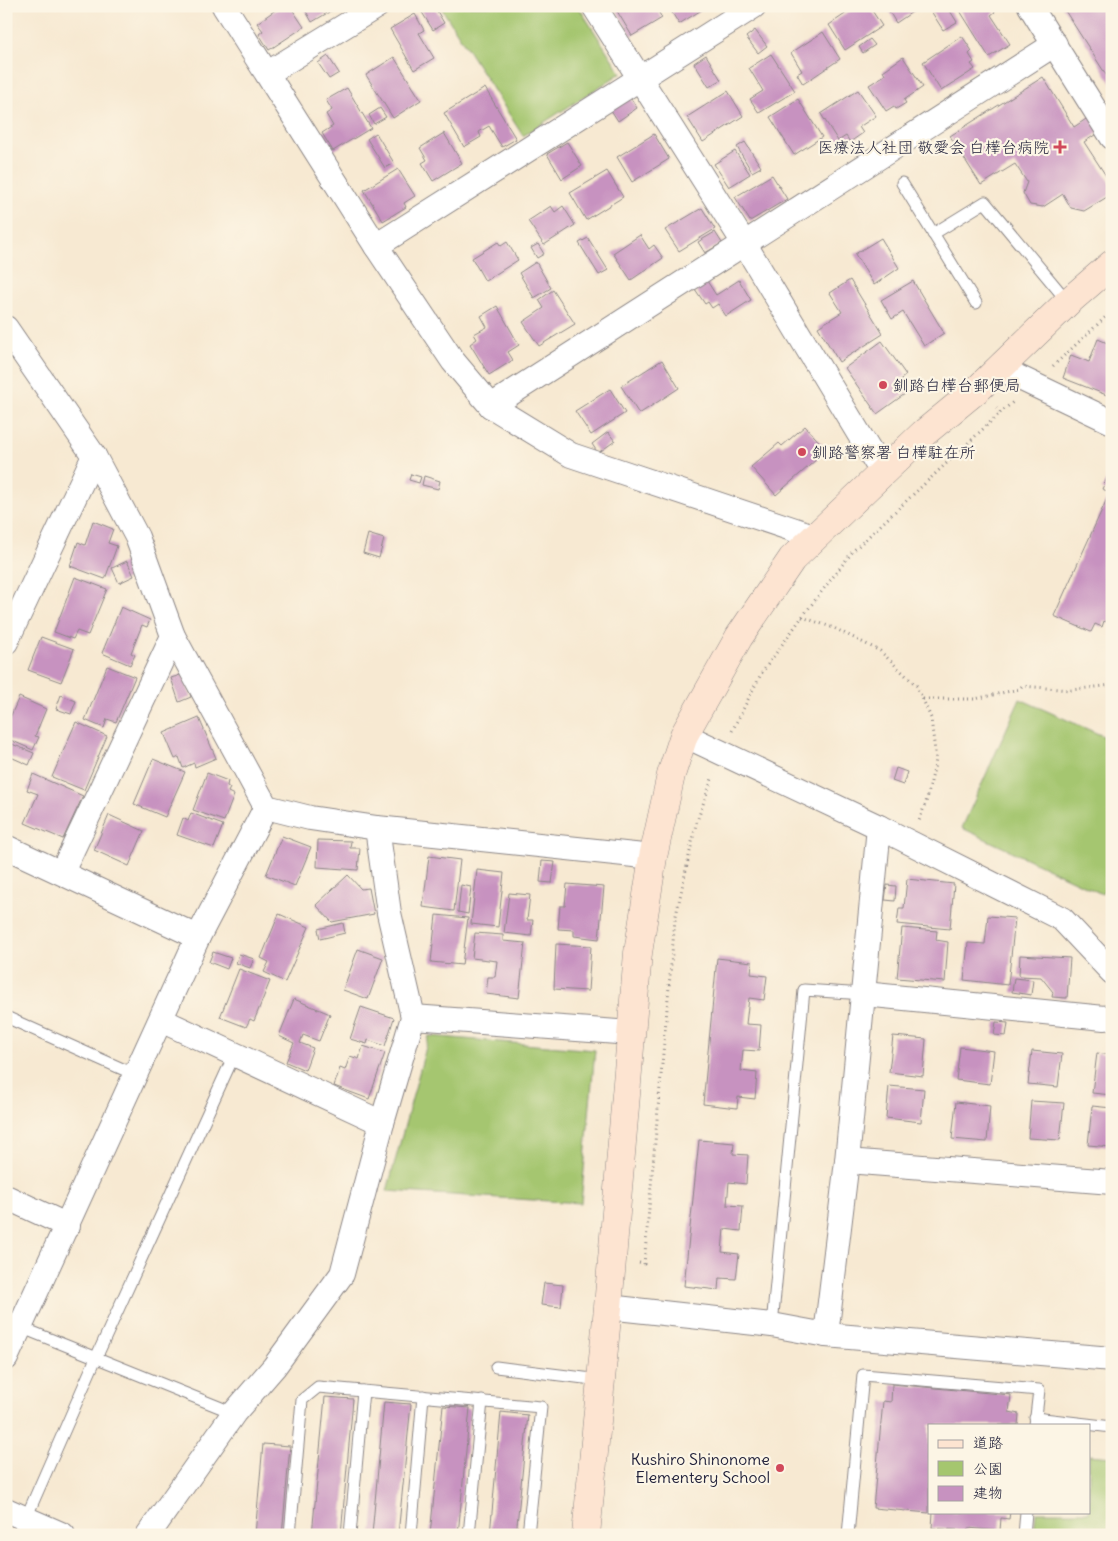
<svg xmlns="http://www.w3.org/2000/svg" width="1118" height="1541" viewBox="0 0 1118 1541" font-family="Delius,'Klee One',sans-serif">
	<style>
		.green { fill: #a5c66f; stroke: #647455 }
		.building { fill: #c792c0 }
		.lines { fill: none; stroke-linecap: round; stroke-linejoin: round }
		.lane-casing { stroke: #8c8686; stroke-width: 13 }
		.street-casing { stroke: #8c8686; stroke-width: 26 }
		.secondary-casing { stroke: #8c8686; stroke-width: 29 }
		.path { stroke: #8c8686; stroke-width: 3; stroke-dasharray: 1 4; stroke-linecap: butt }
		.lane { stroke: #fff; stroke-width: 11 }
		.street { stroke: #fff; stroke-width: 24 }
		.secondary { stroke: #fde4d1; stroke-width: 28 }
		.poi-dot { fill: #d1495b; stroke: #fcf5e5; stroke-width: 2 }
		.labels { text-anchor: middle; stroke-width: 4.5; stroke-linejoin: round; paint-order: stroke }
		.poi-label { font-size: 16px; fill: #22223b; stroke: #fcf5e5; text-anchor: end }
	</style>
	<rect width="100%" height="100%" fill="#fcf5e5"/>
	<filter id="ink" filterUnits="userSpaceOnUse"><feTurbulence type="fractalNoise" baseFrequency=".02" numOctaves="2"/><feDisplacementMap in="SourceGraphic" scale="10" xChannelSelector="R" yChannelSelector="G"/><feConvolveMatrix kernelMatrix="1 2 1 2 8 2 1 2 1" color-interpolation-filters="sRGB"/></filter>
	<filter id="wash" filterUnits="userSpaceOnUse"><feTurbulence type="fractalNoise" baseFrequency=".0096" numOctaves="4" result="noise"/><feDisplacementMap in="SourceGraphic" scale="20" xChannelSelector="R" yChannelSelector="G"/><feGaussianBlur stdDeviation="1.12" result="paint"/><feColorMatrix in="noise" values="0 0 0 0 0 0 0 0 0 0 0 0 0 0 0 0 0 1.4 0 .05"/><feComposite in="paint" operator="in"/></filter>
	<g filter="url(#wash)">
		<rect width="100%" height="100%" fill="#f7e9d2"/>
		<!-- green -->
		<g class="green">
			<path d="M440,6H578L621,73L523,136Z"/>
			<path d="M1020,699L1112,740V874L1102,894L962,828Z"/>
			<path d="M429,1036L595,1050L581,1203L387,1191Z"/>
			<path d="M1089,1455L1112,1457V1535H1034L1036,1512H1089Z"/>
		</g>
		<g id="blocks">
			<!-- building -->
			<g class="building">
				<path d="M281,6H290L304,27L269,50L259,34L263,31L257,23Z"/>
				<path d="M303,6H335L336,8L312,22Z"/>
				<path d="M418,6H434L444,23L433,30Z"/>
				<path d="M614,6H655L662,18L632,36Z"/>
				<path d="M668,6H708L679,24Z"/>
				<path d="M857,6H869L882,26L845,50L829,25Z"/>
				<path d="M886,6H921L896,23Z"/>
				<path d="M938,6H947L957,22L943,30L931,11Z"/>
				<path d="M957,6H991L995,12L991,15L1010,44L989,57Z"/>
				<path d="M1062,6H1112V84Z"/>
				<path d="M415,14L424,30L419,33L434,58L414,70L390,29Z"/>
				<path d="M755,30L767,46L758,53L746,37Z"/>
				<path d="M823,32L840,59L803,84L797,74L802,71L791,53Z"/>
				<path d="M962,36L972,51L969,54L974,62L971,64L975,69L941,91L923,62Z"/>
				<path d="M870,39L875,45L863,53L859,47Z"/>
				<path d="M771,54L795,91L759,113L750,99L763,91L749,68Z"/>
				<path d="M706,55L721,80L709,87L694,63Z"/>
				<path d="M328,56L339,73L329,79L318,63Z"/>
				<path d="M394,57L421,100L393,118L366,75Z"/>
				<path d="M903,57L923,87L904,100L906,103L896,109L894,106L886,111L869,85L885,75L883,71Z"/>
				<path d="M1043,77L1074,127L1112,102V124L1084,142L1112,185V194L1084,211L1071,208L1063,194L1043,207L1030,205L1023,193L1027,182L1015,164L981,185L950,136Z"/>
				<path d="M347,88L371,128L333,151L322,133L333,126L326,114L332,110L326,100Z"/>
				<path d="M485,88L516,139L502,147L489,126L479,132L481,137L464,147L444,113Z"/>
				<path d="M858,90L876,116L859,127L863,133L850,142L846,136L838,141L821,114Z"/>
				<path d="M728,91L743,116L703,142L687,117Z"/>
				<path d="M630,97L637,108L618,121L611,110Z"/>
				<path d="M798,99L822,137L794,155L770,117Z"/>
				<path d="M380,108L386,117L374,124L369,115Z"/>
				<path d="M376,133L394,163L385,168L367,139Z"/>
				<path d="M444,133L462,163L433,181L422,163L427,160L420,148Z"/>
				<path d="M654,134L669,159L632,182L617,157Z"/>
				<path d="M567,142L582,166L562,179L547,154Z"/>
				<path d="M745,142L761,167L752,172L737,147Z"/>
				<path d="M735,151L750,174L729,187L714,164Z"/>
				<path d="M398,169L415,196L404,203L406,207L383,221L364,190Z"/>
				<path d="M607,171L623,197L586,220L570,193Z"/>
				<path d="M772,175L787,199L750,221L735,197Z"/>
				<path d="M551,206L555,212L563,206L575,225L544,245L528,221Z"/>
				<path d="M702,208L715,229L679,251L665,230Z"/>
				<path d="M715,232L722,243L705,253L698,242Z"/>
				<path d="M640,235L649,249L654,245L663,258L631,280L613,253Z"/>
				<path d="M588,238L608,270L599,275L579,243Z"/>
				<path d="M881,238L899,268L874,285L855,254Z"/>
				<path d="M498,242L501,246L507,242L518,260L485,281L472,258Z"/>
				<path d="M538,244L544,254L537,258L531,248Z"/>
				<path d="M536,262L551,288L534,298L519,273Z"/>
				<path d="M739,280L751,300L726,316L718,304L712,308L708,302L705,304L695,289L707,281L716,295Z"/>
				<path d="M850,280L883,334L839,362L818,327L842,312L830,293Z"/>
				<path d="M913,281L944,333L924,346L903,312L892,319L881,300Z"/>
				<path d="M553,290L575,324L539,346L523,322L544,308L539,300Z"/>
				<path d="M497,306L519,345L508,352L513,360L489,375L470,344L477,339L474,334L487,327L481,316Z"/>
				<path d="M1098,339L1112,345V390L1109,396L1063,378L1071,355L1089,362Z"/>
				<path d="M882,341L906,375L901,379L909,391L877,414L845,368Z"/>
				<path d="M662,360L679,388L639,414L621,386Z"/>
				<path d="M610,389L625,413L591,435L575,411Z"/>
				<path d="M805,426L824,447L822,448L825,452L776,495L751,467L779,443L782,446Z"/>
				<path d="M608,432L615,441L598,453L592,444Z"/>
				<path d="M1112,467V624L1104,621L1102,627L1095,624L1091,632L1054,616L1110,492L1102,489Z"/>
				<path d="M411,474L421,477L419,483L409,480Z"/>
				<path d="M424,476L440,481L438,489L422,485Z"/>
				<path d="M93,521L113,529L108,543L117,546L105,579L70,566L78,542L85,545Z"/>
				<path d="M368,534L384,539L379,558L363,553Z"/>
				<path d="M127,561L134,576L119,583L112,568Z"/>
				<path d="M75,577L107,589L88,635L77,631L73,639L54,632Z"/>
				<path d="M121,607L150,620L147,627L142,625L131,653L135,655L130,665L102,653Z"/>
				<path d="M41,637L74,649L61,682L28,670Z"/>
				<path d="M107,666L135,677L116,722L107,719L104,728L85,720Z"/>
				<path d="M183,674L191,697L179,702L171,678Z"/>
				<path d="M61,695L76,701L71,714L56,709Z"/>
				<path d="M19,697L46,709L35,736L39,737L33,750L6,738V727Z"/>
				<path d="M199,718L216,758L195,767L194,763L183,768L179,757L175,759L164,733Z"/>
				<path d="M76,722L107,736L84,790L52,777Z"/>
				<path d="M7,742L34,753L29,765L6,755Z"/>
				<path d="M153,759L185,772L165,817L134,804Z"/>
				<path d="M896,768L907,772L903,785L892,781Z"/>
				<path d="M207,773L228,781L227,786L230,788L228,792L234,795L224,821L193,810Z"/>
				<path d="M33,774L83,796L63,839L25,823L38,794L27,790Z"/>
				<path d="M191,813L223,825L214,848L177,835L183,818L188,821Z"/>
				<path d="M109,815L144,831L129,866L94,850Z"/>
				<path d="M282,836L311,847L295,886L266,875Z"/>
				<path d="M318,840L351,841L350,848H360L358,870L317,867Z"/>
				<path d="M429,856L460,860L454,911L423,907Z"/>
				<path d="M542,861L555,862L552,883L540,882Z"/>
				<path d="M477,870L504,873L498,927L471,924Z"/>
				<path d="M348,875L361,889L369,888L374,914L332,922L316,905Z"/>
				<path d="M907,879L954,884L950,929L897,924L899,908H904Z"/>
				<path d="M567,884L604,887L599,939L574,936V930L558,929L560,906H565Z"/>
				<path d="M461,885L471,887L468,914L458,912Z"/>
				<path d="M887,885L896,886L895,901L885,900Z"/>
				<path d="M509,893L530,895L527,920H533L531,936L504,933Z"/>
				<path d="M279,914L309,927L285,982L264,972L269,962L261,958Z"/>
				<path d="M436,915L468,918L462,965L431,962Z"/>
				<path d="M988,916L1015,918L1008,985L964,980L968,943L985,944Z"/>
				<path d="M343,923L345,933L320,939L318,929Z"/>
				<path d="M902,928L937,931L936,940L948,942L945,982L897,978Z"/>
				<path d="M475,933L503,935V941L525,943L519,998L486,994L488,977H495L497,961L472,958Z"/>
				<path d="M556,944L591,946L588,991L554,989Z"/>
				<path d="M358,949L383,958L368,999L343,990Z"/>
				<path d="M213,952L231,958L227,969L209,962Z"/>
				<path d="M239,954L254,959L250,968L236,963Z"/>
				<path d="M1020,955L1070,958L1067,998L1052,997L1053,992L1041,977L1019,976Z"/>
				<path d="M717,958L752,962L751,974L767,976L764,1000L749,998L746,1024L761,1025L759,1051L743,1050L741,1071L757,1073L755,1099L738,1097L737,1108L703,1104Z"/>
				<path d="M239,969L270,981L254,1021L250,1019L246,1027L220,1017Z"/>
				<path d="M1014,978L1033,980L1031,995L1012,992Z"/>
				<path d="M294,999L330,1014L319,1041L303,1035L300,1043L313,1048L305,1070L286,1062L294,1043L279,1036Z"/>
				<path d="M361,1007L394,1018L385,1046L368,1040L367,1044L350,1039Z"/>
				<path d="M996,1022L1008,1023L1006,1036L994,1035Z"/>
				<path d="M893,1036L926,1039L923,1076L889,1072Z"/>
				<path d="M363,1046L385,1053L369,1099L334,1086L340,1068L345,1070L350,1056L359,1059Z"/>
				<path d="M960,1047L994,1051L990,1084L956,1080Z"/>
				<path d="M1032,1051L1062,1054L1058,1087L1028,1084Z"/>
				<path d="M1097,1053L1112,1055V1095L1092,1093Z"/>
				<path d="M889,1086L924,1089L921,1122L886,1118Z"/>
				<path d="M1031,1101L1064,1103L1060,1140L1028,1138Z"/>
				<path d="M956,1102L990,1106L987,1142L952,1139Z"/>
				<path d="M1092,1106L1112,1108V1147L1088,1145Z"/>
				<path d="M699,1140L734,1143L733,1154L748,1155L746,1184L729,1182L727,1205L743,1206L741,1231L724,1229L722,1252L739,1254L736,1279L719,1278L718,1290L684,1286Z"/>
				<path d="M544,1283L563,1285L561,1307L541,1305Z"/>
				<path d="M892,1384L1011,1395L1009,1412L1019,1414L1018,1425H929V1513L873,1508L883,1401L891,1402Z"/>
				<path d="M325,1397L353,1399L341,1535H312Z"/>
				<path d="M384,1402L411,1404L398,1535H372Z"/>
				<path d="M443,1406L470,1408L458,1535H430Z"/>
				<path d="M501,1412L528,1415L516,1535H490Z"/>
				<path d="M263,1444L290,1446L282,1535H255Z"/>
				<path d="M933,1512H1010L1009,1519L1001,1518L1000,1531L968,1528L967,1535H956L957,1530L932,1528Z"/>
			</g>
		</g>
	</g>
	<g filter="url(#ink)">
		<use href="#blocks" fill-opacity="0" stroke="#8c8686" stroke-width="1"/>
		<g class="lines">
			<!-- lane casing -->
			<g class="lane-casing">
				<g id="lane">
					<path d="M902,183L976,303"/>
					<path d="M933,234L985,202L1068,302"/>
					<path d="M6,1017L136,1075"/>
					<path d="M772,1325L804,990L864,994"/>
					<path d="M20,1327L234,1413"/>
					<path d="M496,1367L600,1380"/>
					<path d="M1035,1418L1112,1427"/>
					<path d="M26,1518L96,1358L235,1053"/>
					<path d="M290,1535L302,1400L318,1387L541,1407L528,1535"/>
					<path d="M350,1535L363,1391"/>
					<path d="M411,1535L423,1396"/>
					<path d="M469,1535L482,1401"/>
					<path d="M848,1535L863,1375L1039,1390L1035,1425"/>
					<path d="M1024,1535L1026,1512"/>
				</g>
			</g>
			<!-- street casing -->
			<g class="street-casing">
				<g id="street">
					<path d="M224,6L376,246L453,361L491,406L571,455L816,537"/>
					<path d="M594,6L744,243L882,472"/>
					<path d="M1030,6L1112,137"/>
					<path d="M268,73L377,6"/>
					<path d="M376,246L754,6"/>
					<path d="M6,328L94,456L137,537L173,636L266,807L310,818L377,828L389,913L413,1017L382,1123L342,1274L274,1367L234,1413L148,1535"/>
					<path d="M999,368L1112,422"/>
					<path d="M491,406L1055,44"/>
					<path d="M6,642L94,456"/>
					<path d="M684,735L879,827L1062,919L1112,972"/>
					<path d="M377,828L653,857"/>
					<path d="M6,847L198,937L6,1358"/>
					<path d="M62,872L173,636"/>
					<path d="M198,937L266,807"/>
					<path d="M864,994L1104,1018L1112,1017"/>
					<path d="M413,1017L631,1033"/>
					<path d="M161,1020L382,1123"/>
					<path d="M847,1161L1112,1182"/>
					<path d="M6,1197L68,1226"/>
					<path d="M608,1307L772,1325L826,1335L1112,1359"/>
					<path d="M826,1335L847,1161L879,827"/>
					<path d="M6,1510L63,1535"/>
				</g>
			</g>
			<!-- secondary casing -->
			<g class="secondary-casing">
				<path id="secondary" d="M586,1535L608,1307L638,953L653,857L671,775L684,735L739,637L792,559L924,433L980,387L1068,302L1112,264"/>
			</g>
			<!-- path -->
			<g class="path">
				<path d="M1053,366L1112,311"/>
				<path d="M1000,413L1013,402"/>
				<path d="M802,617L834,628L880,651L917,686L931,718L936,760L927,799L919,821"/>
				<path d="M923,699H975L1019,689L1022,686L1071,690L1112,685"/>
				<path d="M732,731L761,674L802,617L853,551L1000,413L996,408"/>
				<path d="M639,1263L644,1264L675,920L696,824L713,776"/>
			</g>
			<!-- lane -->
			<use href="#lane" class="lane"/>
			<!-- street -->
			<use href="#street" class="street"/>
			<!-- secondary -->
			<use href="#secondary" class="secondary"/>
		</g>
	</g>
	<!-- markers -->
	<g class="poi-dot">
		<path d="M1057.5 139.5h5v5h5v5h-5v5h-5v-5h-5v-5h5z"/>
		<circle cx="883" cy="385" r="5"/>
		<circle cx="802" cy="452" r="5"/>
		<circle cx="780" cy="1468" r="5"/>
	</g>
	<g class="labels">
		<!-- poi labels -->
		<g class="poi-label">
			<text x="1049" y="153">医療法人社団 敬愛会 白樺台病院</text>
			<text x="893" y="391" text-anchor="start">釧路白樺台郵便局</text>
			<text x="812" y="458" text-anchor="start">釧路警察署 白樺駐在所</text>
			<text x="770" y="1465">Kushiro Shinonome<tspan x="770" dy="18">Elementery School</tspan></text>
		</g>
	</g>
	<!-- margin -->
	<rect width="1118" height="1541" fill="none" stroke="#fcf5e5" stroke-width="25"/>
	<!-- legend -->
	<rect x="928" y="1424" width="162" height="90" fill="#fcf5e5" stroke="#a5a1a1"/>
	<rect x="938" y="1440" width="25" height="8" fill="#fde4d1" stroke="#a5a1a1"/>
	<text x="973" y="1448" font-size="15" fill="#22223b">道路</text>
	<rect x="938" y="1461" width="25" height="15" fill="#a5c66f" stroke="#a5a1a1"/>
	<text x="973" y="1474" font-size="15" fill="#22223b">公園</text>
	<rect x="938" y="1486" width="25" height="15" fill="#c792c0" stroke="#a5a1a1"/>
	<text x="973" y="1498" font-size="15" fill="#22223b">建物</text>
</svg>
